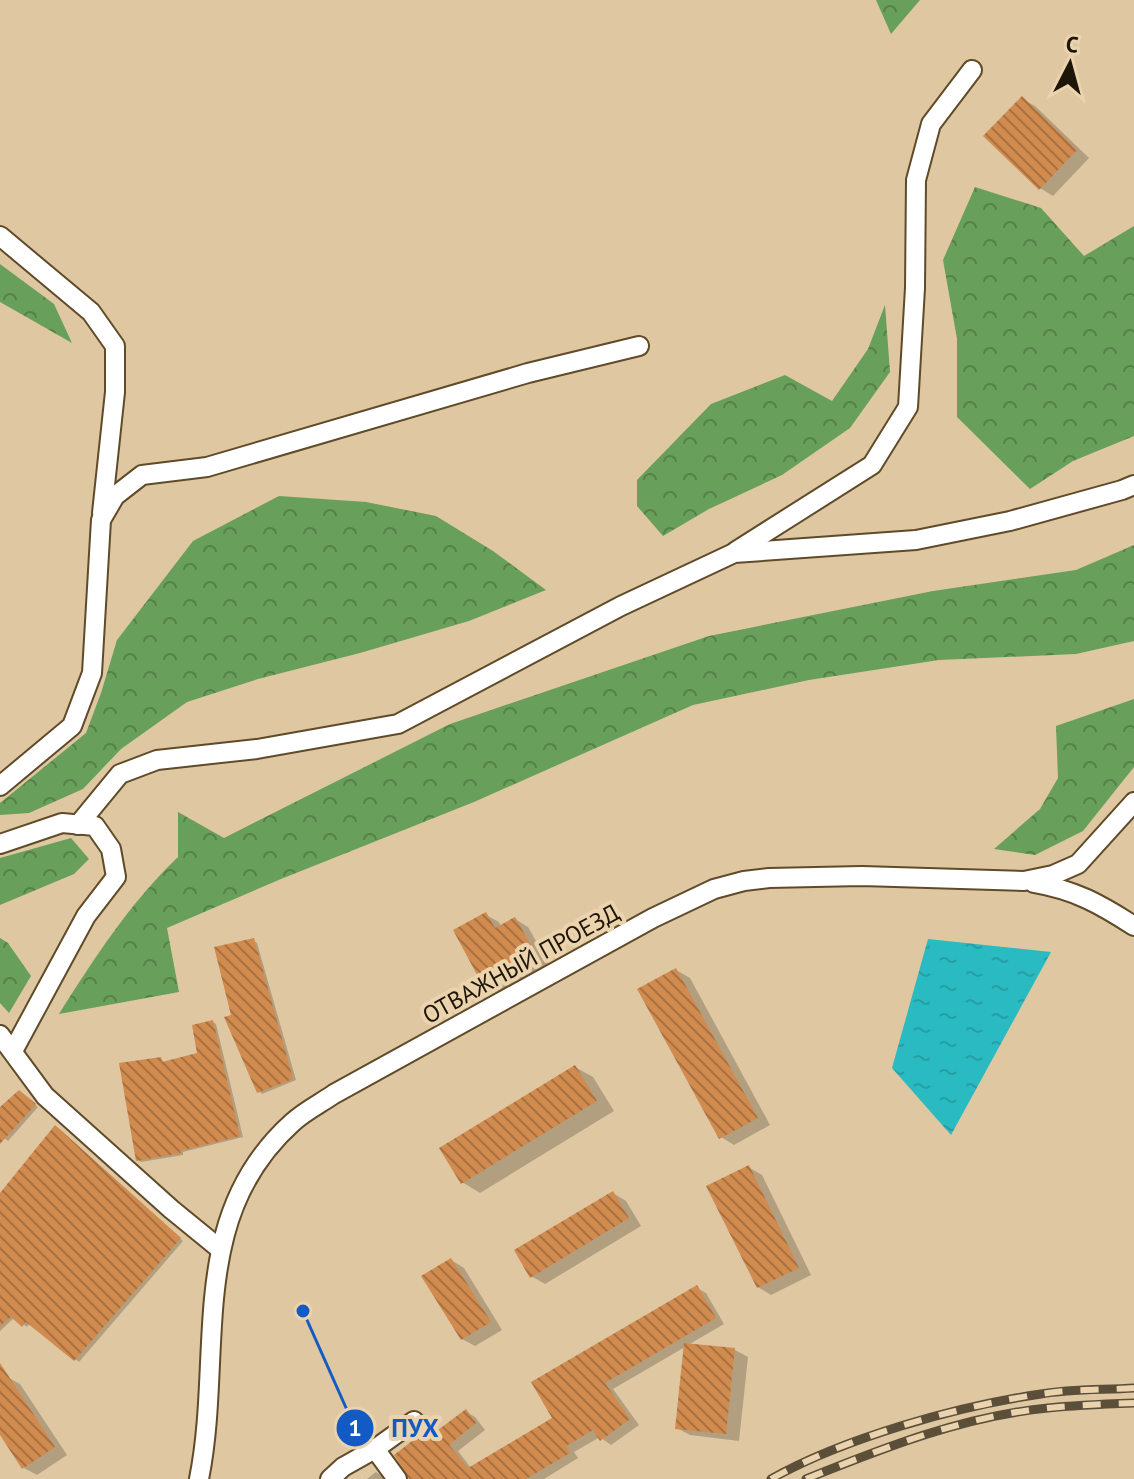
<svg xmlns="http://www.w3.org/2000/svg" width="1134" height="1479" viewBox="0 0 1134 1479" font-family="'PT Sans',sans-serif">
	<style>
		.forest { fill: url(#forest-crowns) }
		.water { fill: url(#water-ripples) }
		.shadow { fill: #0003 }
		.building { fill: url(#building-back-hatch) }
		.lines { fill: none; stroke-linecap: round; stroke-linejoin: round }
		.minor-casing { stroke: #5f4b29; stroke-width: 22 }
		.minor { stroke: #fff; stroke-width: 18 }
		.rail-casing { stroke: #5c4f39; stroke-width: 9 }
		.rail { stroke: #ebd3ad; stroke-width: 6; stroke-dasharray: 18; stroke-linecap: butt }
		.labels { text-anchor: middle; stroke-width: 8; stroke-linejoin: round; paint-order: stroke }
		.street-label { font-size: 24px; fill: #1d1507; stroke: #ebd3ad }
		.leader { fill: none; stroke: #145ac5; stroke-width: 3 }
		.callout-dot { fill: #145ac5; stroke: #ebd3ad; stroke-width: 3 }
		.mark-label { font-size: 24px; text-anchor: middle; font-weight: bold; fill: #fff }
		.callout-label { font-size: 26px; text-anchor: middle; font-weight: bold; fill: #145ac5; stroke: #ebd3ad; stroke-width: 8; stroke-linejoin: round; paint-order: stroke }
	</style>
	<defs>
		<pattern id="forest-crowns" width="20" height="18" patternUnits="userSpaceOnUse" patternTransform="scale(2)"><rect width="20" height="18" fill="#68a05b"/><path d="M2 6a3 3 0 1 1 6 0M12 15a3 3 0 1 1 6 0" fill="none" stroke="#558149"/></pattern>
		<pattern id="water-ripples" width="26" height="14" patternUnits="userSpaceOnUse" patternTransform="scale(2)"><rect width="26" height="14" fill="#2abac1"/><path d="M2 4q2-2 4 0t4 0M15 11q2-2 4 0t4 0" fill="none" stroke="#259fa4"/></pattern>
		<pattern id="building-back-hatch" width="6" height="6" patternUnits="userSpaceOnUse" patternTransform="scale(2)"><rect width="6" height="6" fill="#d18b4f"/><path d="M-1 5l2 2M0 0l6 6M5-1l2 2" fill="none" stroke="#a97040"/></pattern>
	</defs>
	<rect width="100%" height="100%" fill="#dec7a1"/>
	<!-- forest -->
	<g class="forest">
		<path d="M876,0H920L891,34Z"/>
		<path d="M975,187L1041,208L1084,256L1134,226V436L1073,461L1030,489L957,417V339L943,260Z"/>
		<path d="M0,264L54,304L72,343L0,302Z"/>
		<path d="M885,305L890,372L850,428L782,475L709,509L663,536L637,506V480L711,404L785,375L832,401L868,349Z"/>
		<path d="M279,496L366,502L436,516L493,551L546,590L469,621L360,653L258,679L187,702L121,749L83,789L29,813L0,815V803L86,733L101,693L117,640L193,541Z"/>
		<path d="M1134,545V641L1076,654L939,660L809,680L693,705L474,802L281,879L167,928L179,992L59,1014C95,957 130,903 178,857V812L224,838L450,724L709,636L933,591L1076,570Z"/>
		<path d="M1134,699V767L1083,831L1035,855L994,849L1040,809L1058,778L1056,726Z"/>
		<path d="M71,838L89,859L74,874L0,905V858Z"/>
		<path d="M0,938L8,943L31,976L9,1013L0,1003Z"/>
	</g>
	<!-- water -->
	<path class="water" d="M928,939L1051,952L951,1135L892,1068Z"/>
	<!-- shadow -->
	<g class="shadow">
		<path d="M1022,99L1035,106L1089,158L1053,196L1040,188Z"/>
		<path d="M486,915L499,922L501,927L515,919L528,927L549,964L498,992L485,984Z"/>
		<path d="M254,941L257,943L296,1080L262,1094L259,1091L234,1016Z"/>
		<path d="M676,970L690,978L770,1125L734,1145L721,1137Z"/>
		<path d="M213,1022L216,1024L243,1137L183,1152V1155L141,1162L137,1160L161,1059L165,1063L199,1054Z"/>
		<path d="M575,1067L593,1077L614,1111L480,1193L462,1182Z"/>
		<path d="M23,1094L38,1107L8,1141L0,1135V1110Z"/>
		<path d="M59,1129L183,1241L79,1362L30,1323L27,1327L15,1317L0,1331V1196Z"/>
		<path d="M748,1167L762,1175L811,1275L771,1295L758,1287Z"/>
		<path d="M613,1193L626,1201L641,1226L545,1284L531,1276Z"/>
		<path d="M451,1260L464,1268L502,1330L475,1346L462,1339Z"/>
		<path d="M697,1288L706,1293L724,1324L688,1345L735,1350L748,1357L739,1441L690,1435L677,1428L685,1347L613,1389L639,1425L611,1445L600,1437L574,1452L578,1458L544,1479H410L428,1440L466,1412L475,1417L485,1430L458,1451L471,1468L555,1418Z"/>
		<path d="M7,1377L20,1384L67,1455L37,1475L24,1468L0,1431V1382Z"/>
		<path d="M376,1472L385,1478L386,1479H367Z"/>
	</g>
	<!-- building -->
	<g class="building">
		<path d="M1022,96L1077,150L1039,190L983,136Z"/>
		<path d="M486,912L495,928L515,917L537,956L483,986L453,930Z"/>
		<path d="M254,938L293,1079L257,1093L224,1017L231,1015L214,947Z"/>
		<path d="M676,968L758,1118L719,1139L637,989Z"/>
		<path d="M213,1020L240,1136L180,1151L181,1153L136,1161L119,1063L161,1057L162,1062L197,1053L192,1025Z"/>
		<path d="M575,1065L597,1101L461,1184L439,1148Z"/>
		<path d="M19,1090L36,1104L0,1144V1107Z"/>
		<path d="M55,1125L181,1238L74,1361L26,1322L22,1327L11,1317L0,1326V1193Z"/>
		<path d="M749,1165L799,1268L757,1288L706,1186Z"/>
		<path d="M613,1191L629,1218L530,1278L514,1250Z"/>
		<path d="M451,1258L491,1322L461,1340L421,1276Z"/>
		<path d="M697,1285L716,1318L605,1383L630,1419L600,1441L593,1430L566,1446L570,1453L526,1479H409L394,1455L421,1434L426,1439L466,1409L476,1423L449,1445L468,1468L552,1418L531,1382Z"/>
		<path d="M684,1343L735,1348L726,1434L675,1429Z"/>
		<path d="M0,1363L55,1447L22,1469L0,1435Z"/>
	</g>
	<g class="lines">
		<!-- minor casing -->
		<g class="minor-casing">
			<g id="minor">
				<path d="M0,236L91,312L115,346V392L102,513"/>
				<path d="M736,551L872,465L908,407L915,288L916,180L931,124L972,70"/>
				<path d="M0,786L72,726L92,673L101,520L115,496L142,475L207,467L528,373L639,346"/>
				<path d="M78,825L120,774L157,760L257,749L398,724L621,606L734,553L916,540L1010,521L1122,490L1134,485"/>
				<path d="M0,844L62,823L95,826L111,849L116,877L86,916L13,1051"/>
				<path d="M1034,883C1075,890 1100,904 1134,926"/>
				<path d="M0,1035L45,1096L171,1209L220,1249"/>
				<path d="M199,1479C224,1355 185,1218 293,1122C305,1111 321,1103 334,1094L653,918L714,889L744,881L769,878L862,876L1024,881L1053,875L1078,864L1134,802"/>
				<path d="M330,1479L343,1467L375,1449"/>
				<path d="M397,1479L375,1449L414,1421"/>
			</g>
		</g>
		<!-- minor -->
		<use href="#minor" class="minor"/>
		<!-- rail casing -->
		<g class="rail-casing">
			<g id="rail">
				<path d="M771,1479C844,1438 958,1406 1041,1394C1071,1389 1104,1390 1134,1388"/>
				<path d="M806,1479C883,1448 964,1416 1048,1408C1076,1405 1105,1404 1134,1403"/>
			</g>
		</g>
		<!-- rail -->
		<use href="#rail" class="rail"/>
	</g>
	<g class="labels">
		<!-- street labels -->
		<g class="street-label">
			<text transform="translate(521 964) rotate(-29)" y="8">ОТВАЖНЫЙ ПРОЕЗД</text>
		</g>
	</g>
	<!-- callouts -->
	<path class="leader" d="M303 1311L355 1428"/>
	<g class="callout-dot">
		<circle cx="303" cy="1311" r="8"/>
		<circle cx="355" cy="1428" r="20"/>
	</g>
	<g class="mark-label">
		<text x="355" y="1436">1</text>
	</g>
	<g class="callout-label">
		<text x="415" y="1437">ПУХ</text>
	</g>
	<!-- north arrow -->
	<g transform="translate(1070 64) rotate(6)" stroke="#ebd3ad" stroke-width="6" paint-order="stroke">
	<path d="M0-6L14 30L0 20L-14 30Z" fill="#1d1507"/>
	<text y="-12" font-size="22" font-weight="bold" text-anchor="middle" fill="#1d1507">С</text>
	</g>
</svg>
